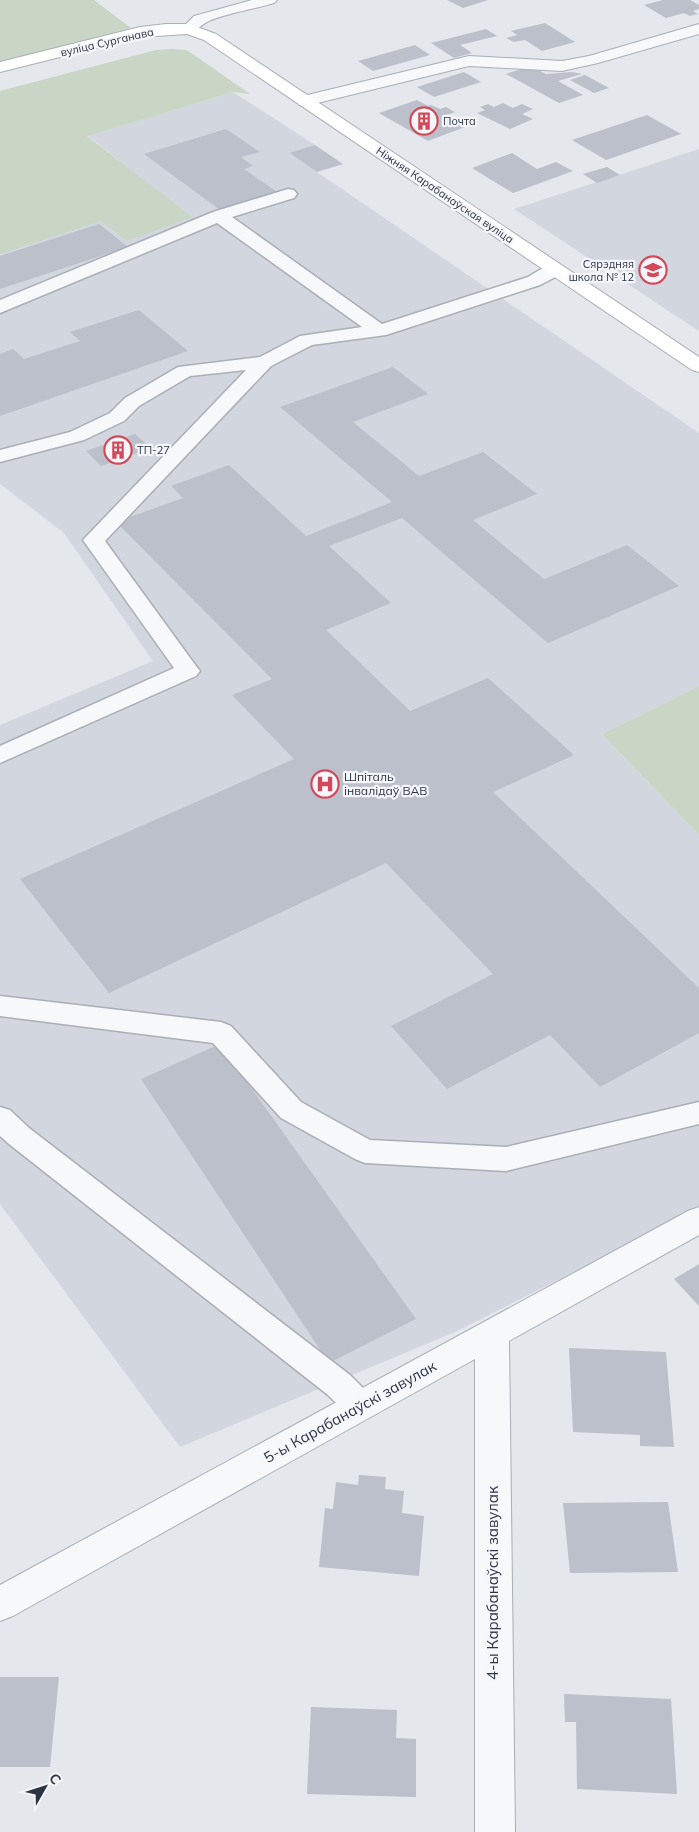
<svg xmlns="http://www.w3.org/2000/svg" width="699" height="1832" viewBox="0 0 699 1832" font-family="Mulish,sans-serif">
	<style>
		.built { fill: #d2d6de }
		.green { fill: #c9d6c5 }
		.building { fill: #bbc0ca }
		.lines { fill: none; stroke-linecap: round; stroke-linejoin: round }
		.lane-casing { stroke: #a9aeb7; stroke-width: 3 }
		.street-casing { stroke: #a9aeb7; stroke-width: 2 }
		.secondary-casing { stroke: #a9aeb7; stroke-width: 2 }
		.lane { fill: #f7f8fa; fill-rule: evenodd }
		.street { fill: #f7f8fa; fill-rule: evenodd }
		.secondary { fill: #fff; fill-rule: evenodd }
		.labels { text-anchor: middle; stroke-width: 4.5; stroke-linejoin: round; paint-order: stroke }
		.far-street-label { font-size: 11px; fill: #2b3445; stroke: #f4f6f9 }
		.far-poi-label { font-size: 11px; fill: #2b3445; stroke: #f4f6f9; text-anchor: start }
		.poi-label { font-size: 12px; fill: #2b3445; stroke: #f4f6f9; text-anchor: start }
		.near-street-label { font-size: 15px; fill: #2b3445; stroke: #f4f6f9 }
	</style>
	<rect width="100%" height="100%" fill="#e4e7ec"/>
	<!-- built -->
	<g class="built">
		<path d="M233,92L315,145L317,172L699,433V686L602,734L699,835V1209L455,1332L180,1447L0,1204V725L153,661L64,533L0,484V242L161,194L87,135Z"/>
		<path d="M699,149V331L514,209Z"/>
	</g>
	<!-- green -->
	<g class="green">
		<path d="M0,0H94L131,28L0,63Z"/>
		<path d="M171,49L187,50L250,94L233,92L87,136L192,217L127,241L101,221L0,254V91L156,50Z"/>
		<path d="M699,686V835L602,734Z"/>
	</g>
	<!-- building -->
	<g class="building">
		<path d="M447,0H488L463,8Z"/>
		<path d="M663,0H690L699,5V9L693,11L698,14L690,16L684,13L666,18L644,5Z"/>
		<path d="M545,23L575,42L542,51L525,40L514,42L506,38L517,35L511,31Z"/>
		<path d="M486,29L497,36L460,45L472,53L454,58L431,43Z"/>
		<path d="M415,45L430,55L373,71L358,61Z"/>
		<path d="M530,66L546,74L572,72L582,74L558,81L583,95L559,103L506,74Z"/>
		<path d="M464,72L481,82L434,97L417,87Z"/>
		<path d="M585,75L609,88L594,93L570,80Z"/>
		<path d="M417,100L428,106L431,105L440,109L446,107L455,112L445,116L465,127L428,141L379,113Z"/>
		<path d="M503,103L513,108L522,104L533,109L522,114L533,119L510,129L477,113L485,110L480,107L488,104L494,107Z"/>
		<path d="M647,115L681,134L606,160L572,140Z"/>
		<path d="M226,129L260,152L241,157L253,166L244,169L277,192L220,210L144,154Z"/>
		<path d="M315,145L343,164L317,172L290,153Z"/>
		<path d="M512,153L537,169L556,162L573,171L513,193L472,168Z"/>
		<path d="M607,167L620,175L597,183L583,174Z"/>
		<path d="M99,224L128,247L0,289V256Z"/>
		<path d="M139,310L188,351L0,416V354L13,349L24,359L80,341L70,332Z"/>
		<path d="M393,367L428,394L353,422L419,476L483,452L537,494L473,520L544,579L627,545L679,586L548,643L402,518L329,546L391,603L326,630L410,711L488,678L574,755L493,792L699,988V1033L600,1087L550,1035L447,1089L391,1026L493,974L386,863L109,993L20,879L294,759L232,695L272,679L116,522L183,498L171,486L229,465L306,536L392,502L280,407Z"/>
		<path d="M135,434L151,448L101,466L86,451Z"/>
		<path d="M220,1044L416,1319L329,1363L141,1079Z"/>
		<path d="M699,1264V1306L674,1279Z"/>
		<path d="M569,1348L666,1352L674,1447L640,1446V1435L573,1432Z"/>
		<path d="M359,1475L386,1477L385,1489L404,1491L402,1513L424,1516L419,1576L319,1567L325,1508L333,1509L336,1482L358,1485Z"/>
		<path d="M668,1502L678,1572L570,1573L563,1503Z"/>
		<path d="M0,1677H59L50,1767H0Z"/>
		<path d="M564,1694L671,1699L677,1794L577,1789L576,1722H565Z"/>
		<path d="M311,1707L397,1710L396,1738L416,1739V1797L307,1794Z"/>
	</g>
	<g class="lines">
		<!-- lane casing -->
		<g class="lane-casing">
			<g id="lane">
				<path d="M288,189L294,190L297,194L294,198L232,217L382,324L528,277C538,271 549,263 561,266L564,270L561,274L540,285L386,335L312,345L271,366L105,541L196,666L200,671L196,676L0,763V746L174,668L83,540L246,370L190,376L139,406L124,421L84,440L0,462V450L70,432L110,413L125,398L178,367L260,357L300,336L362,327L217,223L0,313V300L213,212Z"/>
				<path d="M0,996L221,1022L231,1026L301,1102L370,1140L506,1147L699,1102V1124L506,1171L365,1163L355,1159L281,1118L213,1043L0,1016Z"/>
				<path d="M0,1107L10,1110L29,1128L350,1375L371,1396L376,1406L371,1416L360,1420L349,1416L328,1395L9,1144L0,1136Z"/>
			</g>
		</g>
		<!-- street casing -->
		<g class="street-casing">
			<g id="street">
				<path d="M252,0H277L274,3C255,9 223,14 207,22C197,27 196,35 183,32L181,29L194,16Z"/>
				<path d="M699,24V34L598,63L562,71L469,66L305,106L299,105L297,101L299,97L469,56L562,61L589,56Z"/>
				<path d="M699,1207V1235L509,1341L515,1832H475V1359L13,1616L0,1621V1585L688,1211Z"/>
			</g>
		</g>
		<!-- secondary casing -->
		<g class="secondary-casing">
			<path id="secondary" d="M166,24H189L216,34L699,357V372L692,370L204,40L187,34L140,37L0,72V62L140,27Z"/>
		</g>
		<!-- lane -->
		<use href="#lane" class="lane"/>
		<!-- street -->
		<use href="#street" class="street"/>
		<!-- secondary -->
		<use href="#secondary" class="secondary"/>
	</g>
	<!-- icons -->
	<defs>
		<g id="building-ring" transform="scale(1.4375)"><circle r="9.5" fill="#f4f6f9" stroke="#d1495b" stroke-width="1.5"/><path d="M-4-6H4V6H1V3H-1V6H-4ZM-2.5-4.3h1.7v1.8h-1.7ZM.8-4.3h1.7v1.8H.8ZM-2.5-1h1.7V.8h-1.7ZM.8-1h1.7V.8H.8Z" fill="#d1495b"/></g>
		<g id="school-ring" transform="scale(1.4375)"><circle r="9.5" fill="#f4f6f9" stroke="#d1495b" stroke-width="1.5"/><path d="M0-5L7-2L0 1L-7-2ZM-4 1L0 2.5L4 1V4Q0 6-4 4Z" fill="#d1495b"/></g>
		<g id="hospital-ring" transform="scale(1.4375)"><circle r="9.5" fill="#f4f6f9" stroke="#d1495b" stroke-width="1.5"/><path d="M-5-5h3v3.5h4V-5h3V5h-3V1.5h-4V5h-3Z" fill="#d1495b"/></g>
	</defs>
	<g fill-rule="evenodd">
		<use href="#building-ring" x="424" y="121"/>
		<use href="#school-ring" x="653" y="270"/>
		<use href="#building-ring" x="118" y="450"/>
		<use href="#hospital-ring" x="325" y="784"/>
	</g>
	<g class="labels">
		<!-- far-street labels -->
		<g class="far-street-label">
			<text transform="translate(107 42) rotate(-13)" y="4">вуліца Сурганава</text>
			<text transform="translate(445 195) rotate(34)" y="4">Ніжняя Карабанаўская вуліца</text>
		</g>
		<!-- far-poi labels -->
		<g class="far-poi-label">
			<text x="443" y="125">Почта</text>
			<text x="634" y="268" text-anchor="end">Сярэдняя<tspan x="634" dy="13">школа № 12</tspan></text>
			<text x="137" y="454">ТП-27</text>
		</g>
		<!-- poi labels -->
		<g class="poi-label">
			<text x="344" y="781">Шпіталь<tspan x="344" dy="14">інвалідаў ВАВ</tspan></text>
		</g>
		<!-- near-street labels -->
		<g class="near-street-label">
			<text transform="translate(350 1412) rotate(-29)" y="5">5-ы Карабанаўскі завулак</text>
			<text transform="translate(493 1583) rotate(-90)" y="5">4-ы Карабанаўскі завулак</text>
		</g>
	</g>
	<!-- north arrow -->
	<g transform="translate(45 1787) rotate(51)" stroke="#f4f6f9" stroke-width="4" paint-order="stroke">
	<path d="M0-4L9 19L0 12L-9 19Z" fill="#2b3445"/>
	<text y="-8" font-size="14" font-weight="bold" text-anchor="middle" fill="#2b3445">С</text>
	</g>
</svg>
